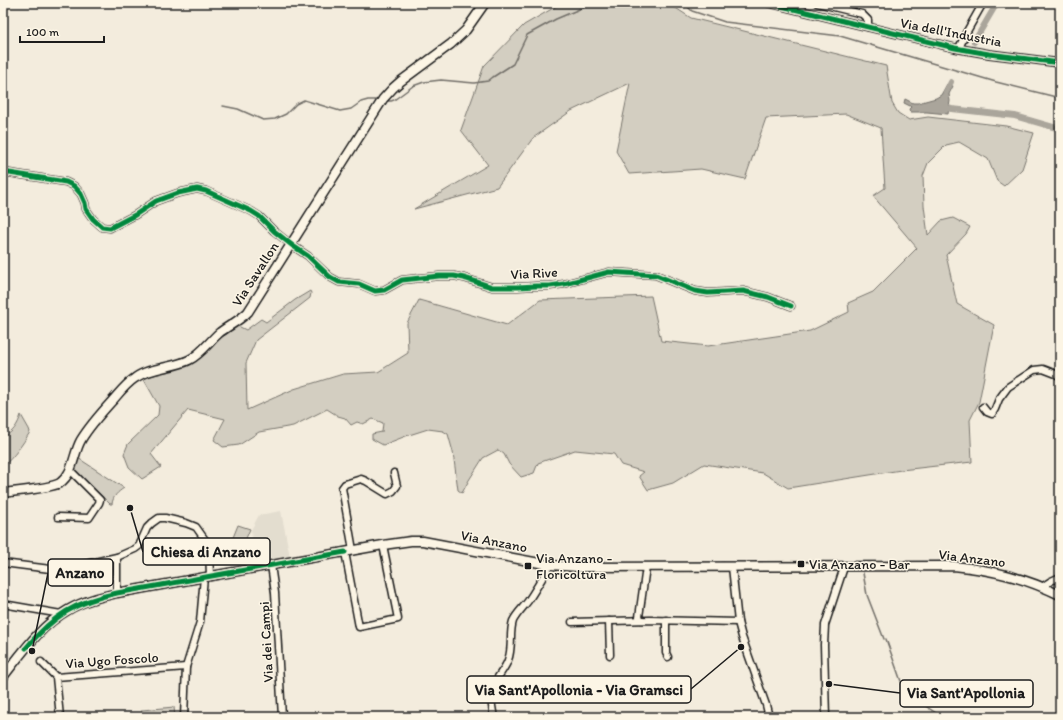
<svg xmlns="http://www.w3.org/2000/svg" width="1063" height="720" viewBox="0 0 1063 720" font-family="Itim,sans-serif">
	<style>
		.built { fill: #e3ddcf }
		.green { fill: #d3cec1; stroke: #78756e }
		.water { fill: #aaa59b; stroke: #716e68 }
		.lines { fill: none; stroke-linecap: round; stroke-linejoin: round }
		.stream { stroke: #716e68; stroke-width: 1.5 }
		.canal { stroke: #aaa59b; stroke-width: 6 }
		.minor-casing { stroke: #1c1c1c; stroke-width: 9 }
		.tertiary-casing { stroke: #1c1c1c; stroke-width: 10 }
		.secondary-casing { stroke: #1c1c1c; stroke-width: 11 }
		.minor { stroke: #fcf5e5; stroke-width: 6 }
		.tertiary { stroke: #fcf5e5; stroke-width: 7 }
		.secondary { stroke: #fcf5e5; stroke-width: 8 }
		.cycleway-casing { stroke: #fcf5e5; stroke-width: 8 }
		.cycleway { stroke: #00873e; stroke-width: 5 }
		.poi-dot { fill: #1c1c1c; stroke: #fcf5e5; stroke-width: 1.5 }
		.labels { text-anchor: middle; stroke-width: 3; stroke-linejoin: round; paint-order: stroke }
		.street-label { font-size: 14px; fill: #1c1c1c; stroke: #fcf5e5 }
		.poi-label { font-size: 14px; fill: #1c1c1c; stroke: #fcf5e5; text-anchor: start }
		.leader { fill: none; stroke: #1c1c1c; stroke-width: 1.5 }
		.callout-dot { fill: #1c1c1c; stroke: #fcf5e5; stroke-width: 1.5 }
		.callout { fill: #fcf5e5; stroke: #1c1c1c; stroke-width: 1.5 }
		.callout-label { font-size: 15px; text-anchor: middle; font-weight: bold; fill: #1c1c1c }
	</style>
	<rect width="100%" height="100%" fill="#f3ecdd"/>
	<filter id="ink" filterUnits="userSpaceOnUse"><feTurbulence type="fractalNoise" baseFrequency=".025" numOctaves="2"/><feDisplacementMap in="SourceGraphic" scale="8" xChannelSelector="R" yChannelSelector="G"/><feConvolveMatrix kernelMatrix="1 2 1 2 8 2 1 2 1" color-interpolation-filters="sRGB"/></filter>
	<g filter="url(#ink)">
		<!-- built -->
		<path class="built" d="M281,511L290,557L272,560L269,558L252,562L254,555L252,554L253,546L251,530L259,515Z"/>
		<!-- green -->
		<g class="green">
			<path d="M562,3H668L691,18L886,66L892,103L898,113L909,120L928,117L1006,126L1034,133L1022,169L1004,186L997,181L988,159L959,142L946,145L928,163L923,176L924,206L928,235L941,221L953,218L970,227L966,234L946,255L957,304L994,325L979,402L970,420L972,462L901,470L788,488L763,473L704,464L673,483L648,490L639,476L644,472L621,465L614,454L575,450L538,463L534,473L521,477L509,464L504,454L498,450L483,458L469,480L462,493L458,490L453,452L448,434L443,431L428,429L406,436L383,445L372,439V434L382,432L383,423L373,419L363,424L357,422L351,425L345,418L338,416L327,409L293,426L259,432L239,445L223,447L214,440L225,419L188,410L151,454L161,467L142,479L129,467L124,454L128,444L158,415L159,406L143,378L180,368L191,364L200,357L218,340L238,326L246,330L261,319L266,322L295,300L310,291L311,293L310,298L256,340L246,363L247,410L294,389L343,374L378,372L408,353L407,323L419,300L507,325L540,300L651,296L661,341L708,346L810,331L849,312L848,303L873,292L917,248L873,196L885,188L881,128L846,114L766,118L745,179L701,169L629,174L616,151L630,83L571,111L533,138L497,187L414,209L488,165L461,130L484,66L524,25Z"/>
			<path d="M21,415L29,429L30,432C22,445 14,457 3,466V436C13,434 18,424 21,415Z"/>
			<path d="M78,458L124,488C118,492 113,496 112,504H110L75,470Z"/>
			<path d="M238,525L250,529L241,550L230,545Z"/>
			<path d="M174,707L175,717H142V710Z"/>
		</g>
		<!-- water -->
		<path class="water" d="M947,84L953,86L949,94L950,101L948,114L927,112H910L909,109L911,107L910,106L904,103L905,99L913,103H918L936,98L941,95Z"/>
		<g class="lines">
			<!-- stream -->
			<g class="stream">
				<path d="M684,3L692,11L725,22L840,36L996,82L1060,98"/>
				<path d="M386,101H391L394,100L413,86L424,82L441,80L474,83L488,81L493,77L513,64L527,35L556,19L582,8L597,3"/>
				<path d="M223,106L238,109L263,120L275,119L286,114L296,104L304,100L340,111L351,109L361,102L368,100H378"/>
				<path d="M863,573L867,595L884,639"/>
				<path d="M886,639L903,687L918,701L942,717"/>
			</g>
			<!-- canal -->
			<g class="canal">
				<path d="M974,42L997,3"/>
				<path d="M946,92L951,82"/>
				<path d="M942,107L952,109L1015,116L1060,129"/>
			</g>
			<!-- minor casing -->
			<g class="minor-casing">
				<g id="minor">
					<path d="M817,3L862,14L868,20V27"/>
					<path d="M959,48L966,33L983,3"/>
					<path d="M3,172L66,182L74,186L81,194L85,203L86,209L93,219L102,227L110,228L135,215L156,201L178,193L197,189L206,191L251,211L259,216L274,231L293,246L308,256L330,277L339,282L359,284L375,291L384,290L402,280L439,276H454L464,278L492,287H518L536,286H550L564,284L609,272L656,275L695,291L708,293L743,291L768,297L791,306"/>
					<path d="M983,407L987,412L992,414L995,409L999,399L1008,387L1034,370L1043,369L1056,374L1060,377"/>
					<path d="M58,517L89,518L99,503L100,500L73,473L70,471"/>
					<path d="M353,550L342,488L345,484L361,479L366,481L387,494L393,491L397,486L394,473"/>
					<path d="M345,552L359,627L398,619L383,545"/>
					<path d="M3,563L58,570L117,557"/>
					<path d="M271,565L275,593L282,717"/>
					<path d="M732,567L738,622L742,637L766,705L769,717"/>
					<path d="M1042,587L1051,581L1060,577"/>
					<path d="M117,593V557L135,549L139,546L147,528L152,523L159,518H165L186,523L196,527L208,544L209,549L210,576"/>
					<path d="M3,604L61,614"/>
					<path d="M642,620L639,617L646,567"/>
					<path d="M666,620V653L668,657"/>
					<path d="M609,621L610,655"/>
					<path d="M572,622L650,620L738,622"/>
					<path d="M41,662L56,677"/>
					<path d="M60,717L56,677L186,667"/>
					<path d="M184,717L186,667L200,622L204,577"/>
					<path d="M494,717C491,703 489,691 497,679C500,673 506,667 508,660C513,648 509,633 513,621C517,613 523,608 528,601C536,589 543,577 550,565"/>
					<path d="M826,717L824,645L825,625L844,567"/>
				</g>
			</g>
			<!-- tertiary casing -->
			<g class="tertiary-casing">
				<path id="tertiary" d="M769,3L955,48L989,54L1060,63"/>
			</g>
			<!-- secondary casing -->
			<g class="secondary-casing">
				<g id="secondary">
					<path d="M3,493C16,491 49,489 60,483C74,473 73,454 81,440C90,425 102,412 113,400C120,392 126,384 135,378C150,367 173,368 189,360C201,354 209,342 219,333C228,326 239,321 248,312L383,99L393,88L401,81L451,44L466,30L485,3"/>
					<path d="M3,677C22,653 40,626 68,610C83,601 100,597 117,593L383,545L411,541H423L550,565L577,567L954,566C993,570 1025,578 1060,595"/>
				</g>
			</g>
			<!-- minor -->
			<use href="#minor" class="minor"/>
			<!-- tertiary -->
			<use href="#tertiary" class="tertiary"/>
			<!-- secondary -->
			<use href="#secondary" class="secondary"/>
			<!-- cycleway casing -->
			<g class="cycleway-casing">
				<g id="cycleway">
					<path d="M769,3L955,48L989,54L1060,63"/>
					<path d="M3,172L66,182L74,186L81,194L85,203L86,209L93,219L102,227L110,228L135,215L156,201L178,193L197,189L206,191L251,211L259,216L274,231L293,246L308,256L330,277L339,282L359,284L375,291L384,290L402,280L439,276H454L464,278L492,287H518L536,286H550L564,284L609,272L656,275L695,291L708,293L743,291L768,297L791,306"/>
					<path d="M26,648C54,615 75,602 117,593L345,552"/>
				</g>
			</g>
			<!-- cycleway -->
			<use href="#cycleway" class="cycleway"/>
		</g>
	</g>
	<!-- markers -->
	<g class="poi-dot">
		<rect x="797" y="560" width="8" height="8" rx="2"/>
		<rect x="524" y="562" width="8" height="8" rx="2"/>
	</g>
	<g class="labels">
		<!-- street labels -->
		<g class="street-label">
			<text transform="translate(951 32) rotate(11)" y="5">Via dell'Industria</text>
			<text transform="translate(534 273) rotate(-3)" y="5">Via Rive</text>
			<text transform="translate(255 274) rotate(-57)" y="5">Via Savallon</text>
			<text transform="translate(494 541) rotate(11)" y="5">Via Anzano</text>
			<text transform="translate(972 558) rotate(7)" y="5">Via Anzano</text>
			<text transform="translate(266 642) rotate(-93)" y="5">Via dei Campi</text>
			<text transform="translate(112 660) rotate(-4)" y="5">Via Ugo Foscolo</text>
		</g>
		<!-- poi labels -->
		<g class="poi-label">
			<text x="536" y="563">Via Anzano -<tspan x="536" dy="16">Floricoltura</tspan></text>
			<text x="809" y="569">Via Anzano - Bar</text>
		</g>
	</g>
	<!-- callouts -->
	<path class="leader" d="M130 508L143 552M32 651L48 573M741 647L691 689M829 684L900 693"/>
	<g class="callout-dot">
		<circle cx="130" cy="508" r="4"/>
		<circle cx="32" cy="651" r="4"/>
		<circle cx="741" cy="647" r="4"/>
		<circle cx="829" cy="684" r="4"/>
	</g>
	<g class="callout">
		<rect x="143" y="538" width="127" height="27" rx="4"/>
		<rect x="48" y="559" width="65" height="27" rx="4"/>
		<rect x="467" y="676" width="224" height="27" rx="4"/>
		<rect x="900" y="680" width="133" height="27" rx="4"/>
	</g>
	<g class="callout-label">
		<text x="206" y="557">Chiesa di Anzano</text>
		<text x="80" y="578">Anzano</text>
		<text x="579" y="695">Via Sant'Apollonia - Via Gramsci</text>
		<text x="966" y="698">Via Sant'Apollonia</text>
	</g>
	<!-- margin -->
	<rect width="1063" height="720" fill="none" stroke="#fcf5e5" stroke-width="16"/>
	<rect x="8" y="8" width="1047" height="704" fill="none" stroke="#1c1c1c" stroke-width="1.5" filter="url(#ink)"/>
	<!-- scale -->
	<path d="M20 36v6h84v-6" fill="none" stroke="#1c1c1c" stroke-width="2"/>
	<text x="26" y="36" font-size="12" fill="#1c1c1c" stroke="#fcf5e5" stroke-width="3" paint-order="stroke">100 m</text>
</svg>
